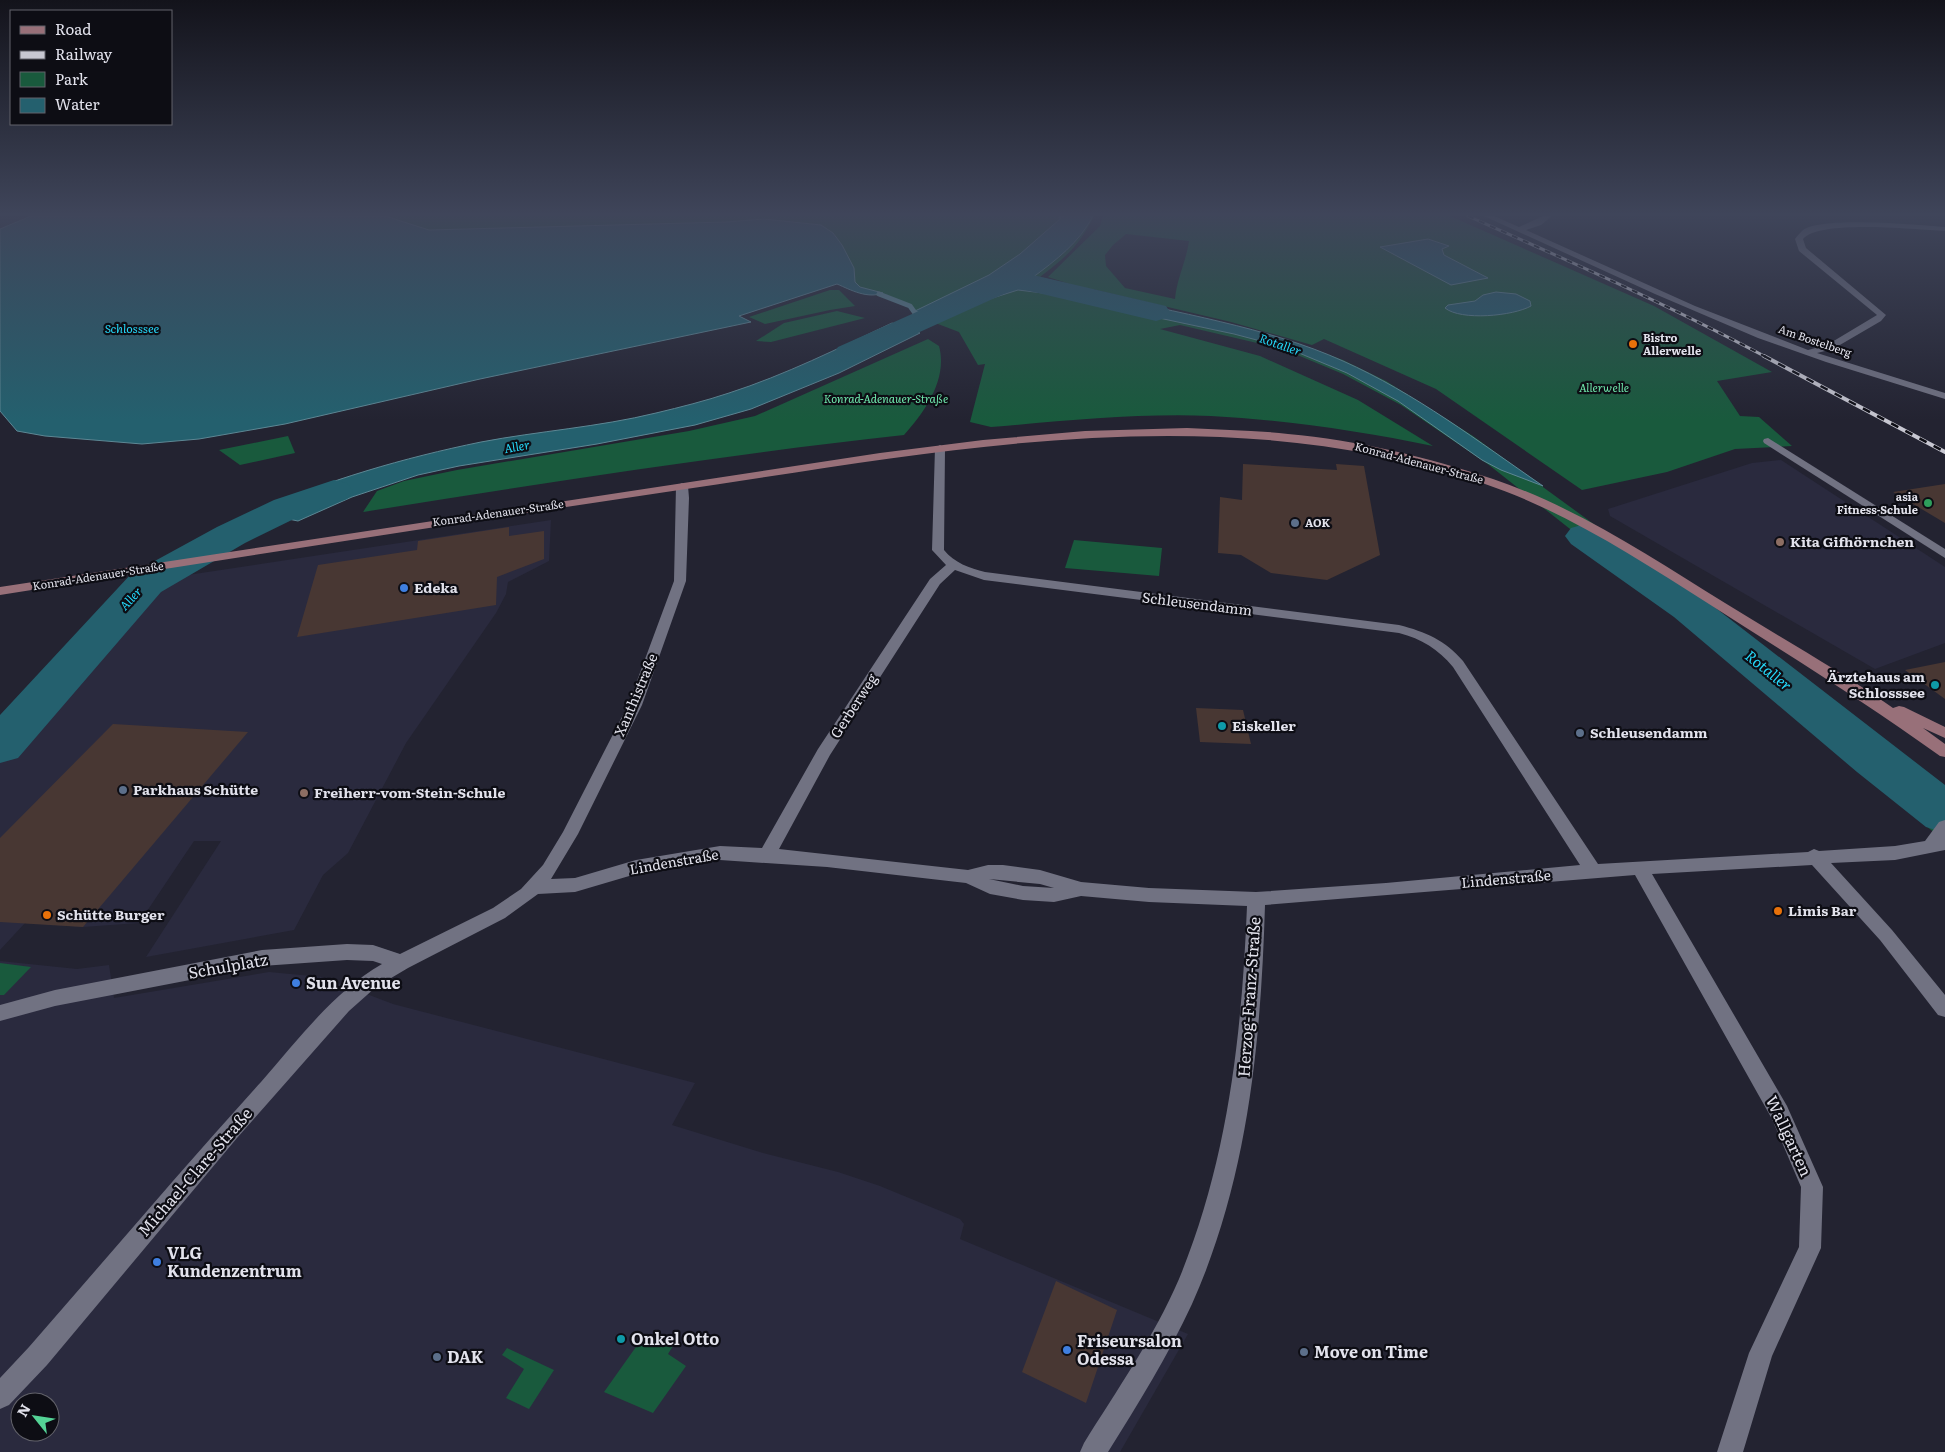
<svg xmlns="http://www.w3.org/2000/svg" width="1945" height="1452" viewBox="0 0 1945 1452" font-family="Literata,serif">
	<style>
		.built { fill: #2a2a3e; fill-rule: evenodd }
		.green { fill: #195a3d; fill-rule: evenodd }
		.water { fill: #24606e; stroke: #5d8794 }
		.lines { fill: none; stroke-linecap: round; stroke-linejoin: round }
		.stream { stroke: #5d8794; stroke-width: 5 }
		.river { fill: #24606e; fill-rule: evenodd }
		.building { fill: #483733 }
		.street { fill: #717282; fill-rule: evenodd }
		.secondary { fill: #987079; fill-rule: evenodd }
		.rail-far1-casing { stroke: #c7c7d1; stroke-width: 3 }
		.rail-casing { stroke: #c7c7d1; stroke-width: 4 }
		.rail-far1 { stroke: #0d0d14; stroke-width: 2; stroke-dasharray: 6; stroke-linecap: butt }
		.rail { stroke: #0d0d14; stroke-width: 2.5; stroke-dasharray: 8; stroke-linecap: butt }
		.food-dot { fill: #e8710a; stroke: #0d0d14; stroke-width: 2 }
		.leisure-dot { fill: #2e9e5b; stroke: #0d0d14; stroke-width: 2 }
		.service-dot { fill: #5c6f8a; stroke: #0d0d14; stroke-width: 2 }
		.education-dot { fill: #8d6e63; stroke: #0d0d14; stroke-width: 2 }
		.shop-dot { fill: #3f7fe0; stroke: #0d0d14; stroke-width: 2 }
		.culture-dot { fill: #0f9aa8; stroke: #0d0d14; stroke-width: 2 }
		.labels { text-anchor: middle; stroke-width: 4.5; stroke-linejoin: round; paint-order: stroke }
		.far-poi-label { font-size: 11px; font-weight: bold; fill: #e2e2ec; stroke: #0d0d14; text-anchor: start }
		.far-street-label { font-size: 11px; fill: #e2e2ec; stroke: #0d0d14 }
		.far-park-label { font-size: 11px; font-style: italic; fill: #70e8ad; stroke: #0d0d14 }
		.far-water-label { font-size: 12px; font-style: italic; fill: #25d8f9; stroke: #0d0d14 }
		.poi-label { font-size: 14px; font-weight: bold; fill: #e2e2ec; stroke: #0d0d14; text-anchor: start }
		.street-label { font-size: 14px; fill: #e2e2ec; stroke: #0d0d14 }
		.water-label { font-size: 15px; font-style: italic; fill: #25d8f9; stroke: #0d0d14 }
		.near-street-label { font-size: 16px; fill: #e2e2ec; stroke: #0d0d14 }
		.near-poi-label { font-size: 16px; font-weight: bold; fill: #e2e2ec; stroke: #0d0d14; text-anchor: start }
	</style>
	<rect width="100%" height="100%" fill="#232331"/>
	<!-- built -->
	<g class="built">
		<path d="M1781,460L1945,567V643L1875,669L1610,516L1608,509L1752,463Z"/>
		<path d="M551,520L549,561L508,582L506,594L496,613L406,743L348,853L323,875L294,930L146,957L221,841H194L139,923L83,927L25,923L0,950V762L161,579Z"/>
		<path d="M0,961L77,969L109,965L114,998L269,972L322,977L393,1004L695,1083L672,1125L763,1153L838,1172L880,1186L960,1219L964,1224L960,1239L1188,1334L1120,1452H0ZM20,1402H50V1432H20Z"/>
	</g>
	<!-- green -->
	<g class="green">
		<path d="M385,216H1094C1079,246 1066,257 1040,277L1070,284L1048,277L1100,226L1103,216H1450L1654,306L1772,372L1717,381L1740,416L1759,417L1792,446L1735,449L1667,472L1582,490L1436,389L1324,339L1312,345L1231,322L1092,289L1088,293L1250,329L1297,343L1343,360L1386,381L1473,436L1776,657L1945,794V841L1887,795L1622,570L1489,465L1401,405L1343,374L1283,349L1180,325L1160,329L1260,356L1358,400L1433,446C1360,431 1286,420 1211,416C1138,413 1064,421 991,427L970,422L985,364L978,365L959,332L917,316L911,305L875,295L882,293L860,287L855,282L854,268L821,225L764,219L726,222L429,230ZM1126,234L1189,241C1186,262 1177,278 1175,299L1125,288L1106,266L1105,255L1113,245Z"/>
		<path d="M830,290H839L855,306L830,310L765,324L749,317Z"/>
		<path d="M837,311L865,318L771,342L756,341L784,323Z"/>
		<path d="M928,339L939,346C948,379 925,412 904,435C722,455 543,483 363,512L377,491L404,481L457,470L689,431L755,416Z"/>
		<path d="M288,436L295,453L240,465L219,450Z"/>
		<path d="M1074,540L1162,548L1159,576L1065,568Z"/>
		<path d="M0,963L31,967L4,995H0Z"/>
		<path d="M660,1335L676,1341L668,1354L686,1366L653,1413L604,1392L643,1337Z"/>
		<path d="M507,1348L554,1370L529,1409L506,1398L524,1369L502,1355Z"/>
	</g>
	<!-- water -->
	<g class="water">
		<path d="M31,216H385L429,230L726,222L764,219L821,225L833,233L842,245L854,268L855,282L860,287L883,293C867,299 851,290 837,284L739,316L751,322L480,379L285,424L199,439L142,444L45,436L17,431L0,411V229Z"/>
		<path d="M1060,216H1093C1079,243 1056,260 1032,278L1052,284L1043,293L1018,290L983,301L942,320L915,311L989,275L1020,254L1060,219Z"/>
		<path d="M1428,239L1449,246L1442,249L1444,255L1488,278L1451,285L1380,247Z"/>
		<path d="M1496,292L1516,294L1530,301L1531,306C1513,316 1461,321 1445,308L1448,305L1475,301L1483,295Z"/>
		<path d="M1094,293C1175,313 1268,327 1343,361C1415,393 1479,442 1543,486L1501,470L1482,460L1398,401L1347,373L1287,348L1234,334L1084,302Z"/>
		<path d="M892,323L898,325L902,323L920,329L916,331L920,333L839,373L751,409L695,425L597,444L459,466L418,475L352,497L298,521L254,512C328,480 403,458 481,442C539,431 599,427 656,413C681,407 705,401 729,393C785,375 839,348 892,323Z"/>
	</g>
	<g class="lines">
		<!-- stream -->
		<path class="stream" d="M879,294L910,306L915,313L926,318"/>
		<!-- river -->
		<g class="river">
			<path d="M1065,216H1089L1084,225L1033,275L1166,306L1170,312L1166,318L1156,321L1017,288L860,359L849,362L838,359L834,353L838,347L1004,273Z"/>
			<path d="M334,480L347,483L353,491L347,499L300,516L245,543L161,592L18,758L0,763V715L131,574L217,527L274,500Z"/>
			<path d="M1585,524L1599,528L1704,599L1945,785V833L1926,827L1857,772L1674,617L1571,544L1565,536L1571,528Z"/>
		</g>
	</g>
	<!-- building -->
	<g class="building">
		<path d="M1243,464L1337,470L1336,464L1364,466L1380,555L1327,580L1271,573L1241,555L1218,553L1220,497L1242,500Z"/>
		<path d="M1945,484V523L1893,492Z"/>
		<path d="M509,527V536L544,531V559L497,577L496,605L297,637L318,565L417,550L418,541Z"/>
		<path d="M1945,662V699L1905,670Z"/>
		<path d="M1196,708L1243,710L1251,744L1200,742Z"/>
		<path d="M113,724L248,732L83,927L0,922V838Z"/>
		<path d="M1056,1281L1117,1310L1086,1403L1022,1372Z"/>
	</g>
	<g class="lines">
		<!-- street -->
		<g class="street">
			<path d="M1484,216H1494L1519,227L1543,216H1552L1541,225L1526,230L1695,306L1808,350L1827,345L1877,315L1799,251L1795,239C1797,236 1800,233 1803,230C1823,216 1917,225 1945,227V231C1916,230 1821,219 1803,239L1806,248L1886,315L1881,321L1833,349L1817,353L1945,393V399L1826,362L1758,338L1655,294Z"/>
			<path d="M1768,438L1945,549V558L1764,443L1763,441L1764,439Z"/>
			<path d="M940,445L945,448L944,550C954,563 970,568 985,572L1399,625C1426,632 1445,640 1463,661L1598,864L1808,852L1814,849L1819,851L1895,846L1925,841L1939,822L1945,820V850L1895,860L1831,863L1892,930L1945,995V1017L1938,1015L1880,940L1812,865L1652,874L1787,1106L1823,1187L1821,1248L1772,1356L1743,1452H1717L1749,1353L1799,1247L1801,1187L1772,1119L1635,875L1265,905C1261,1041 1248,1179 1192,1304C1168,1356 1138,1404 1108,1452H1080L1084,1443C1117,1390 1154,1337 1179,1279C1228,1161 1242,1033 1247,906L1149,902L1081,896L1054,902L1023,900L990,894L966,883L827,867L720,860L636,874L575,892L538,894L505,918L408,968L376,987L349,1011L237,1138L47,1365L9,1405L0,1409V1378L29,1347C106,1259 182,1169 261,1082C298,1040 333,992 382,964L373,961L347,960L262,966L55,1006L0,1021V1005L55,990L262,950L347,944L373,945L400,954L493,908L521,889L543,865L563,832L628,705L674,581L676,486L682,483L688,486L689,498L686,581L642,705L578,834L551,879L575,878L636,860L720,846L762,848L818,749L930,579L946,565L932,550L935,448ZM955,570L984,580L1399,633C1422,639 1438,649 1453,667L1580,865L1386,883L1256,892L1149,888L1081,882L1040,870L1003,865H988L968,870L779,849L830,755L940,584ZM989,879L1040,884L1054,888L1023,886Z"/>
		</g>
		<!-- secondary -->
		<path class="secondary" d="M1187,428C1221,430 1255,430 1288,434C1357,440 1427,457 1493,479C1576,507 1651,557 1725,603C1781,638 1839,670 1893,708L1899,706L1904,707L1945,727V738L1923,728L1945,744V757L1940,756C1865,702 1787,654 1709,604C1638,559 1565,511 1485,484C1214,393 940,452 666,492C444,525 222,560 0,595V587L880,453L983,440L1085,431Z"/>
		<!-- rail-far1 casing -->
		<g class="rail-far1-casing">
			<path id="rail-far1" d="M1468,216C1569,261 1669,305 1766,357"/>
		</g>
		<!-- rail casing -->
		<g class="rail-casing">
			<path id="rail" d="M1764,356L1945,452"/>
		</g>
		<!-- rail-far1 -->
		<use href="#rail-far1" class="rail-far1"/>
		<!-- rail -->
		<use href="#rail" class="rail"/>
	</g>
	<!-- sky -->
	<linearGradient id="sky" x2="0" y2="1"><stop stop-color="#13131b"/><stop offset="0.51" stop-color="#3f455a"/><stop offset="1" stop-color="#3f455a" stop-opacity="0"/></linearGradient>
	<rect width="1945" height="420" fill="url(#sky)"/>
	<!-- markers -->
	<g class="food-dot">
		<circle cx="1633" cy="344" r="5"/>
		<circle cx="1778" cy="911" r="5"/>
		<circle cx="47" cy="915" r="5"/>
	</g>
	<circle class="leisure-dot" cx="1928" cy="503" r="5"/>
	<g class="service-dot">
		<circle cx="1295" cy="523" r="5"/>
		<circle cx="1580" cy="733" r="5"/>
		<circle cx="123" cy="790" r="5"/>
		<circle cx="1304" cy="1352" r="5"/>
		<circle cx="437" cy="1357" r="5"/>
	</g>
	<g class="education-dot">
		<circle cx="1780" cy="542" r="5"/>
		<circle cx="304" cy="793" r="5"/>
	</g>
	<g class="shop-dot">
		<circle cx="404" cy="588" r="5"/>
		<circle cx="296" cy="983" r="5"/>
		<circle cx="157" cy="1262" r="5"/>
		<circle cx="1067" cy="1350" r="5"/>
	</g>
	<g class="culture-dot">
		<circle cx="1935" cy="685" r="5"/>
		<circle cx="1222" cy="726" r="5"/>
		<circle cx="621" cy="1339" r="5"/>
	</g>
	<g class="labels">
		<!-- far-poi labels -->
		<g class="far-poi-label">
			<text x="1643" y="342">Bistro<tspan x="1643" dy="13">Allerwelle</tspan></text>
			<text x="1918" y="501" text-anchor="end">asia<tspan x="1918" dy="13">Fitness-Schule</tspan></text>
			<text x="1305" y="527">AOK</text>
		</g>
		<!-- far-street labels -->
		<g class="far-street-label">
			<text transform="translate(1815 341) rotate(19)" y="4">Am Bostelberg</text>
			<text transform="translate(1419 463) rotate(15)" y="4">Konrad-Adenauer-Straße</text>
			<text transform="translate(498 513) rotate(-8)" y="4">Konrad-Adenauer-Straße</text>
			<text transform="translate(98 576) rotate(-9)" y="4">Konrad-Adenauer-Straße</text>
		</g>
		<!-- far-park labels -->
		<g class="far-park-label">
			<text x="1604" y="392">Allerwelle</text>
			<text x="886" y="403">Konrad-Adenauer-Straße</text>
		</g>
		<!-- far-water labels -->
		<g class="far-water-label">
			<text x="132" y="333">Schlosssee</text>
			<text transform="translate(1280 345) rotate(19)" y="4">Rotaller</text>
			<text transform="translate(517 447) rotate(-10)" y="4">Aller</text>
			<text transform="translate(131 599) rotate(-48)" y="4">Aller</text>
		</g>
		<!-- poi labels -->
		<g class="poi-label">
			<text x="1790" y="547">Kita Gifhörnchen</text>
			<text x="414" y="593">Edeka</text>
			<text x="1925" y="682" text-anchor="end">Ärztehaus am<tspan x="1925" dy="16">Schlosssee</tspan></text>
			<text x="1232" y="731">Eiskeller</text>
			<text x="1590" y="738">Schleusendamm</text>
			<text x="133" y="795">Parkhaus Schütte</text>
			<text x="314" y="798">Freiherr-vom-Stein-Schule</text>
			<text x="1788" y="916">Limis Bar</text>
			<text x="57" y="920">Schütte Burger</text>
		</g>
		<!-- street labels -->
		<g class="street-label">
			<text transform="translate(1197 604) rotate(7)" y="5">Schleusendamm</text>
			<text transform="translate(636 695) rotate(-67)" y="5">Xanthistraße</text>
			<text transform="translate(854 706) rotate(-57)" y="5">Gerberweg</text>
			<text transform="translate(674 862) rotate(-10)" y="5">Lindenstraße</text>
			<text transform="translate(1506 879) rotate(-5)" y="5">Lindenstraße</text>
		</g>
		<!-- water labels -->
		<g class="water-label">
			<text transform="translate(1768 671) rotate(39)" y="5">Rotaller</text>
		</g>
		<!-- near-street labels -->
		<g class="near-street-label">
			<text transform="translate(228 966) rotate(-10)" y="6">Schulplatz</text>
			<text transform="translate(1249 997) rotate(-86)" y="6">Herzog-Franz-Straße</text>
			<text transform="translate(1789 1136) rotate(65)" y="6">Wallgarten</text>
			<text transform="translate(195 1172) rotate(-49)" y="6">Michael-Clare-Straße</text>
		</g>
		<!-- near-poi labels -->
		<g class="near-poi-label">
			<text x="306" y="989">Sun Avenue</text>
			<text x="167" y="1259">VLG<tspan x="167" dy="18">Kundenzentrum</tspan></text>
			<text x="631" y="1345">Onkel Otto</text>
			<text x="1077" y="1347">Friseursalon<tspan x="1077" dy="18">Odessa</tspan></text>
			<text x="1314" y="1358">Move on Time</text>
			<text x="447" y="1363">DAK</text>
		</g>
	</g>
	<!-- legend -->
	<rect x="10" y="10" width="162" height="115" fill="#0d0d14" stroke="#62626a"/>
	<rect x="20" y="26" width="25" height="8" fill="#987079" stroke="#62626a"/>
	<text x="55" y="35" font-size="15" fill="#e2e2ec">Road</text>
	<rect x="20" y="51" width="25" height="8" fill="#c7c7d1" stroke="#62626a"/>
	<text x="55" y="60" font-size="15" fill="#e2e2ec">Railway</text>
	<rect x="20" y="72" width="25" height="15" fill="#195a3d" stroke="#62626a"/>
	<text x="55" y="85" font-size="15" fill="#e2e2ec">Park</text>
	<rect x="20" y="98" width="25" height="15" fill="#24606e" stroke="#62626a"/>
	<text x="55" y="110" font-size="15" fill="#e2e2ec">Water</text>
	<!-- north arrow -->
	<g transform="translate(35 1417) rotate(300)"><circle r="24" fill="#0d0d14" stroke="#62626a"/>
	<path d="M0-4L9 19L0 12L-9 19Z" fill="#54d396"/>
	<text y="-8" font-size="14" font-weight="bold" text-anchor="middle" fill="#e2e2ec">N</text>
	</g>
</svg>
